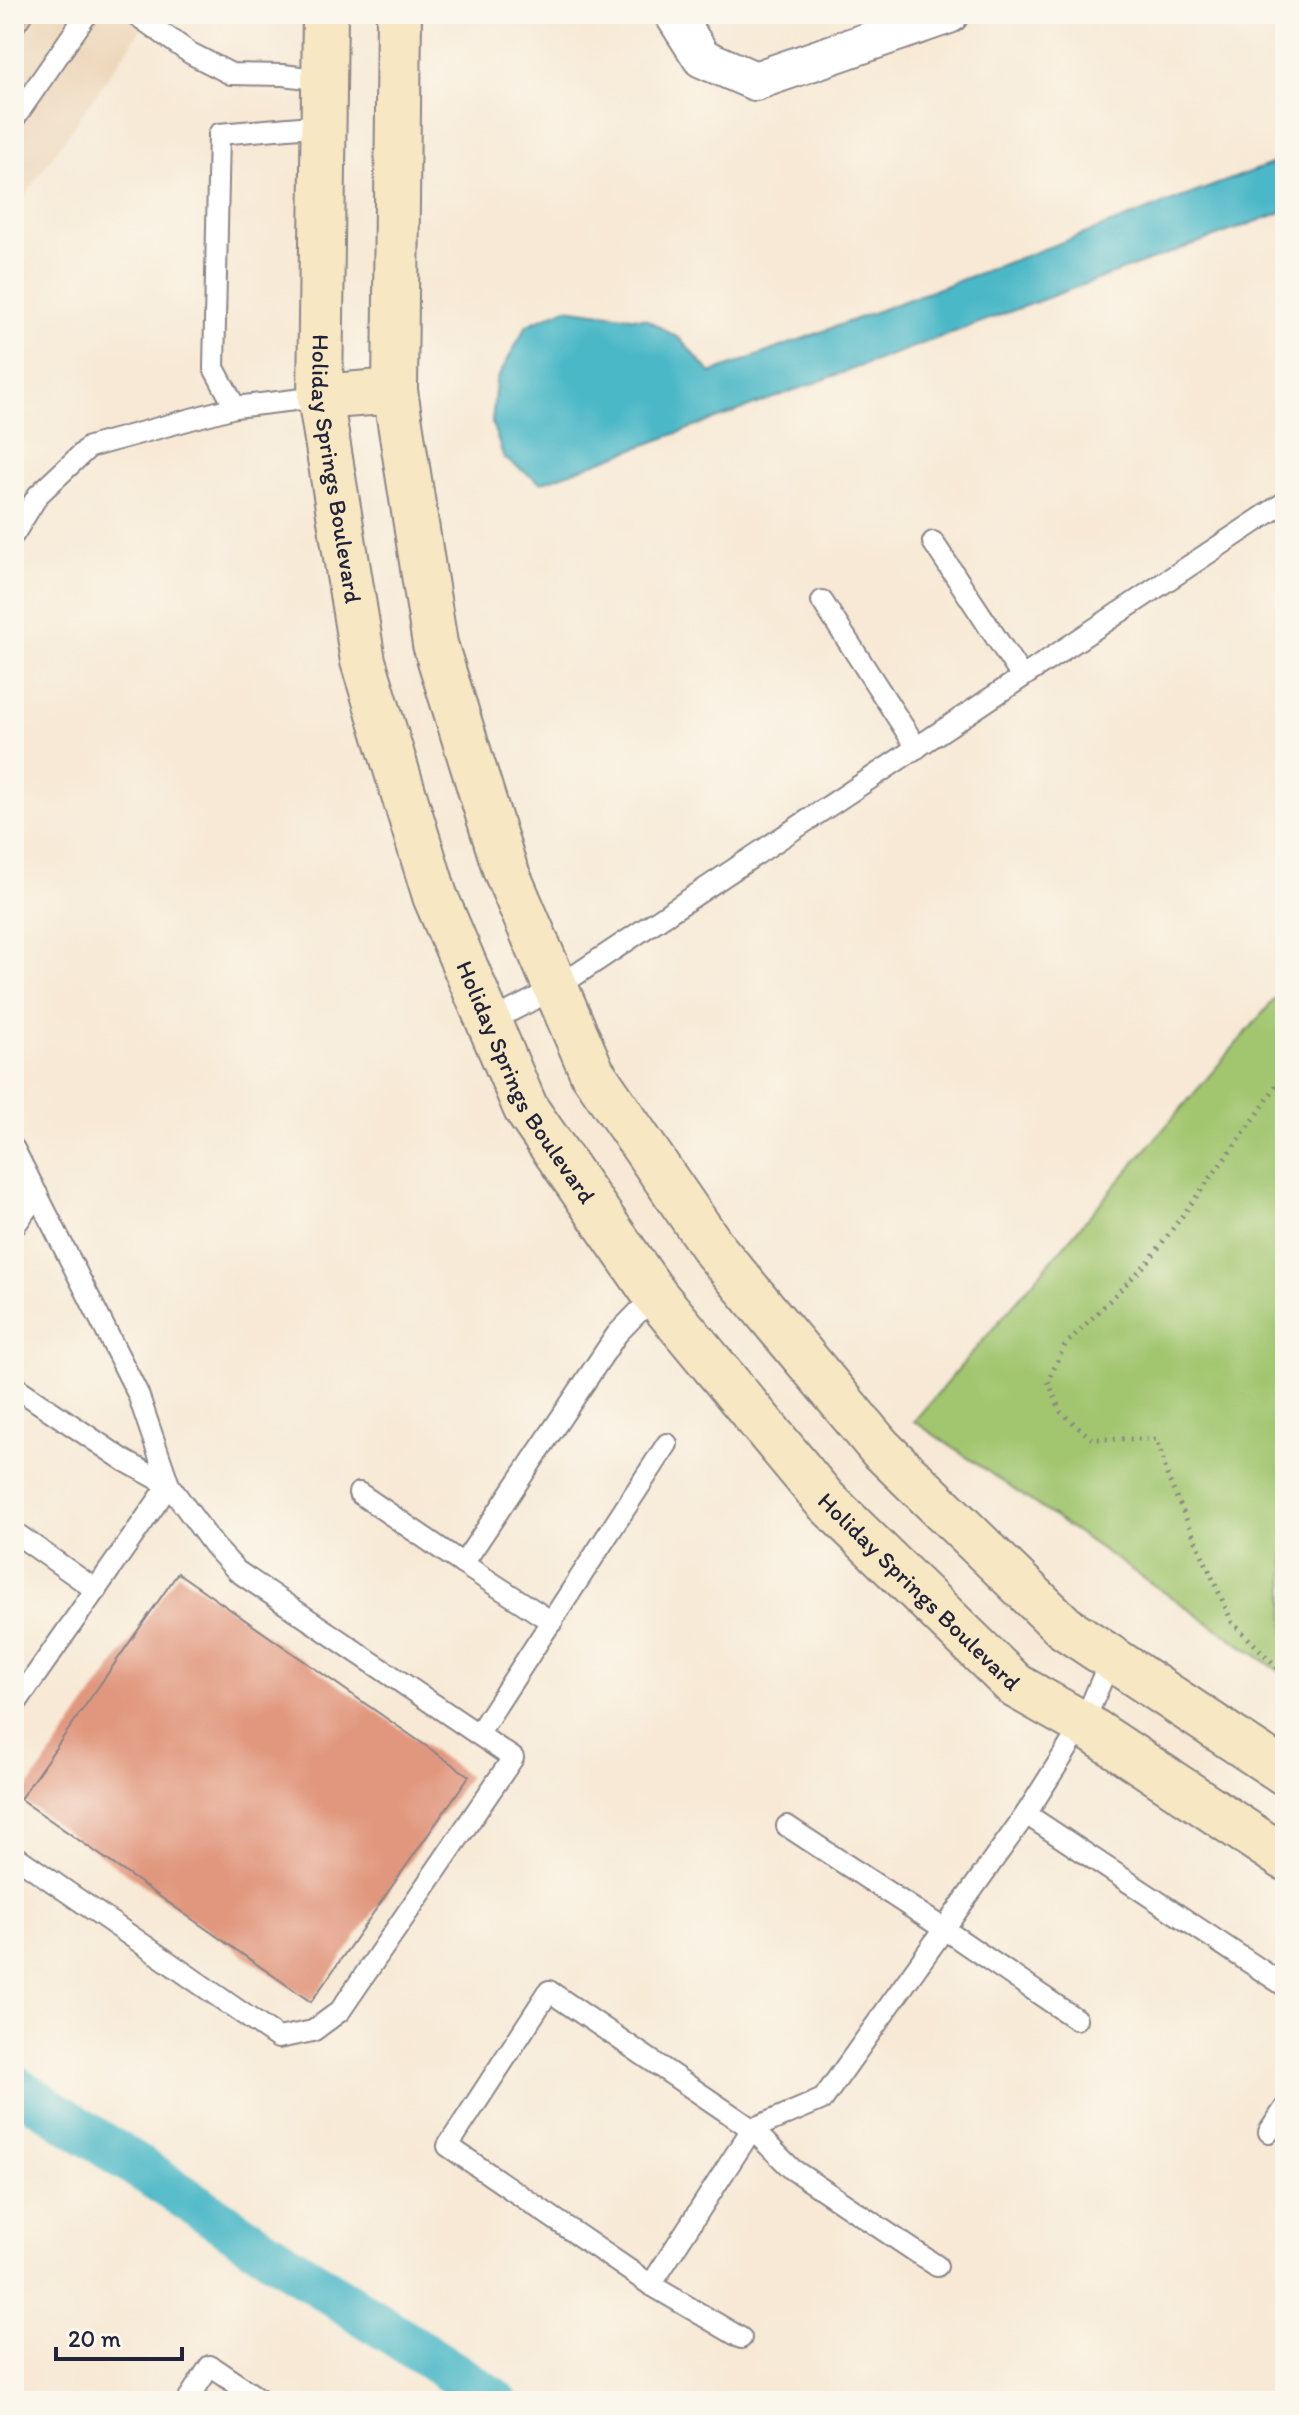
<svg xmlns="http://www.w3.org/2000/svg" width="1299" height="2415" viewBox="0 0 1299 2415" font-family="Itim,sans-serif">
	<style>
		.built { fill: #edd7bb }
		.green { fill: #a2c670; stroke: #627456; stroke-width: 2 }
		.water { fill: #4cb8c7; stroke: #376d81; stroke-width: 2 }
		.lines { fill: none; stroke-linecap: round; stroke-linejoin: round }
		.canal { stroke: #4cb8c7; stroke-width: 44 }
		.building { fill: #e1977e }
		.lane-casing { stroke: #8c8688; stroke-width: 24 }
		.street-casing { stroke: #8c8688; stroke-width: 42 }
		.secondary-casing { stroke: #8c8688; stroke-width: 48 }
		.path { stroke: #8c8688; stroke-width: 5; stroke-dasharray: 2 6; stroke-linecap: butt }
		.lane { stroke: #fff; stroke-width: 20 }
		.street { stroke: #fff; stroke-width: 38 }
		.secondary { stroke: #f7e8c3; stroke-width: 44 }
		.labels { text-anchor: middle; stroke-width: 7; stroke-linejoin: round; paint-order: stroke }
		.street-label { font-size: 24px; fill: #22223b; stroke: #fbf7ec }
	</style>
	<rect width="100%" height="100%" fill="#fbf7ec"/>
	<filter id="ink" filterUnits="userSpaceOnUse"><feTurbulence type="fractalNoise" baseFrequency=".0125" numOctaves="2"/><feDisplacementMap in="SourceGraphic" scale="16" xChannelSelector="R" yChannelSelector="G"/><feConvolveMatrix kernelMatrix="1 2 1 2 8 2 1 2 1" color-interpolation-filters="sRGB"/></filter>
	<filter id="wash" filterUnits="userSpaceOnUse"><feTurbulence type="fractalNoise" baseFrequency=".006" numOctaves="4" result="noise"/><feDisplacementMap in="SourceGraphic" scale="32" xChannelSelector="R" yChannelSelector="G"/><feGaussianBlur stdDeviation="1.8" result="paint"/><feColorMatrix in="noise" values="0 0 0 0 0 0 0 0 0 0 0 0 0 0 0 0 0 1.4 0 .05"/><feComposite in="paint" operator="in"/></filter>
	<g filter="url(#wash)">
		<rect width="100%" height="100%" fill="#f7e9d5"/>
		<!-- built -->
		<path class="built" d="M14,14H152L14,212Z"/>
		<!-- green -->
		<path class="green" d="M1285,987V1675L914,1421Z"/>
		<!-- water -->
		<path class="water" d="M1285,159V211L541,483L504,458L492,423L496,381L527,325L566,308L646,319L680,339L711,373Z"/>
		<g class="lines">
			<!-- canal -->
			<path class="canal" d="M14,2086L496,2401"/>
		</g>
		<g id="blocks">
			<!-- building -->
			<g class="building">
				<path d="M14,14H35L14,45Z"/>
				<path d="M178,1573L469,1776L311,2002L20,1799Z"/>
			</g>
		</g>
	</g>
	<g filter="url(#ink)">
		<use href="#blocks" fill-opacity="0" stroke="#8c8688" stroke-width="2"/>
		<g class="lines">
			<!-- lane casing -->
			<g class="lane-casing">
				<g id="lane">
					<path d="M135,14L190,53L231,74L283,75L324,80"/>
					<path d="M14,119L87,14"/>
					<path d="M235,407L214,368L219,134L323,125"/>
					<path d="M14,534L38,495L89,447L235,407L320,397"/>
					<path d="M933,542L1022,677"/>
					<path d="M822,601L917,748"/>
					<path d="M489,1022L556,988L1285,502"/>
					<path d="M14,1149L138,1394L169,1485L214,1546L237,1571L513,1758L340,2011L313,2031L278,2038L14,1855"/>
					<path d="M14,1227L37,1194"/>
					<path d="M14,1386L125,1461L169,1485L14,1706"/>
					<path d="M359,1493L463,1564L617,1334L655,1295"/>
					<path d="M14,1532L96,1590"/>
					<path d="M463,1564L552,1622"/>
					<path d="M478,1734L667,1444"/>
					<path d="M1026,1814L1285,1986"/>
					<path d="M787,1826L944,1929L1076,2019"/>
					<path d="M549,1991L752,2129L651,2285L448,2146Z"/>
					<path d="M1269,2132L1285,2108"/>
					<path d="M937,2266L792,2169L752,2129L823,2099L1026,1814L1083,1724L1111,1658"/>
					<path d="M651,2285L741,2338"/>
					<path d="M187,2401L210,2366L262,2401"/>
				</g>
			</g>
			<!-- street casing -->
			<g class="street-casing">
				<path id="street" d="M674,14L702,58L755,81L949,14"/>
			</g>
			<!-- secondary casing -->
			<g class="secondary-casing">
				<g id="secondary">
					<path id="s1" d="M325,14L320,397L363,661L435,896L526,1109L655,1295L825,1500L1016,1686L1083,1724L1285,1858"/>
					<path d="M399,14L395,391L435,644L505,869L592,1072L714,1249L880,1448L1064,1627L1285,1773"/>
					<path d="M320,397L395,391"/>
				</g>
			</g>
			<!-- path -->
			<path class="path" d="M1285,1072L1257,1115L1148,1262L1065,1345L1048,1381L1061,1412L1092,1439H1157L1168,1478L1232,1622L1285,1675"/>
			<!-- lane -->
			<use href="#lane" class="lane"/>
			<!-- street -->
			<use href="#street" class="street"/>
			<!-- secondary -->
			<use href="#secondary" class="secondary"/>
		</g>
	</g>
	<g class="labels">
		<!-- street labels -->
		<g class="street-label">
			<text dy="8" stroke="none"><textPath href="#s1" startOffset="456">Holiday Springs Boulevard</textPath></text>
			<text dy="8" stroke="none"><textPath href="#s1" startOffset="1104">Holiday Springs Boulevard</textPath></text>
			<text dy="8" stroke="none"><textPath href="#s1" startOffset="1752">Holiday Springs Boulevard</textPath></text>
		</g>
	</g>
	<!-- margin -->
	<rect width="1299" height="2415" fill="none" stroke="#fbf7ec" stroke-width="48"/>
	<!-- scale -->
	<path d="M56 2347v12h126v-12" fill="none" stroke="#22223b" stroke-width="4"/>
	<text x="68" y="2347" font-size="24" fill="#22223b" stroke="#fbf7ec" stroke-width="6" paint-order="stroke">20 m</text>
</svg>
